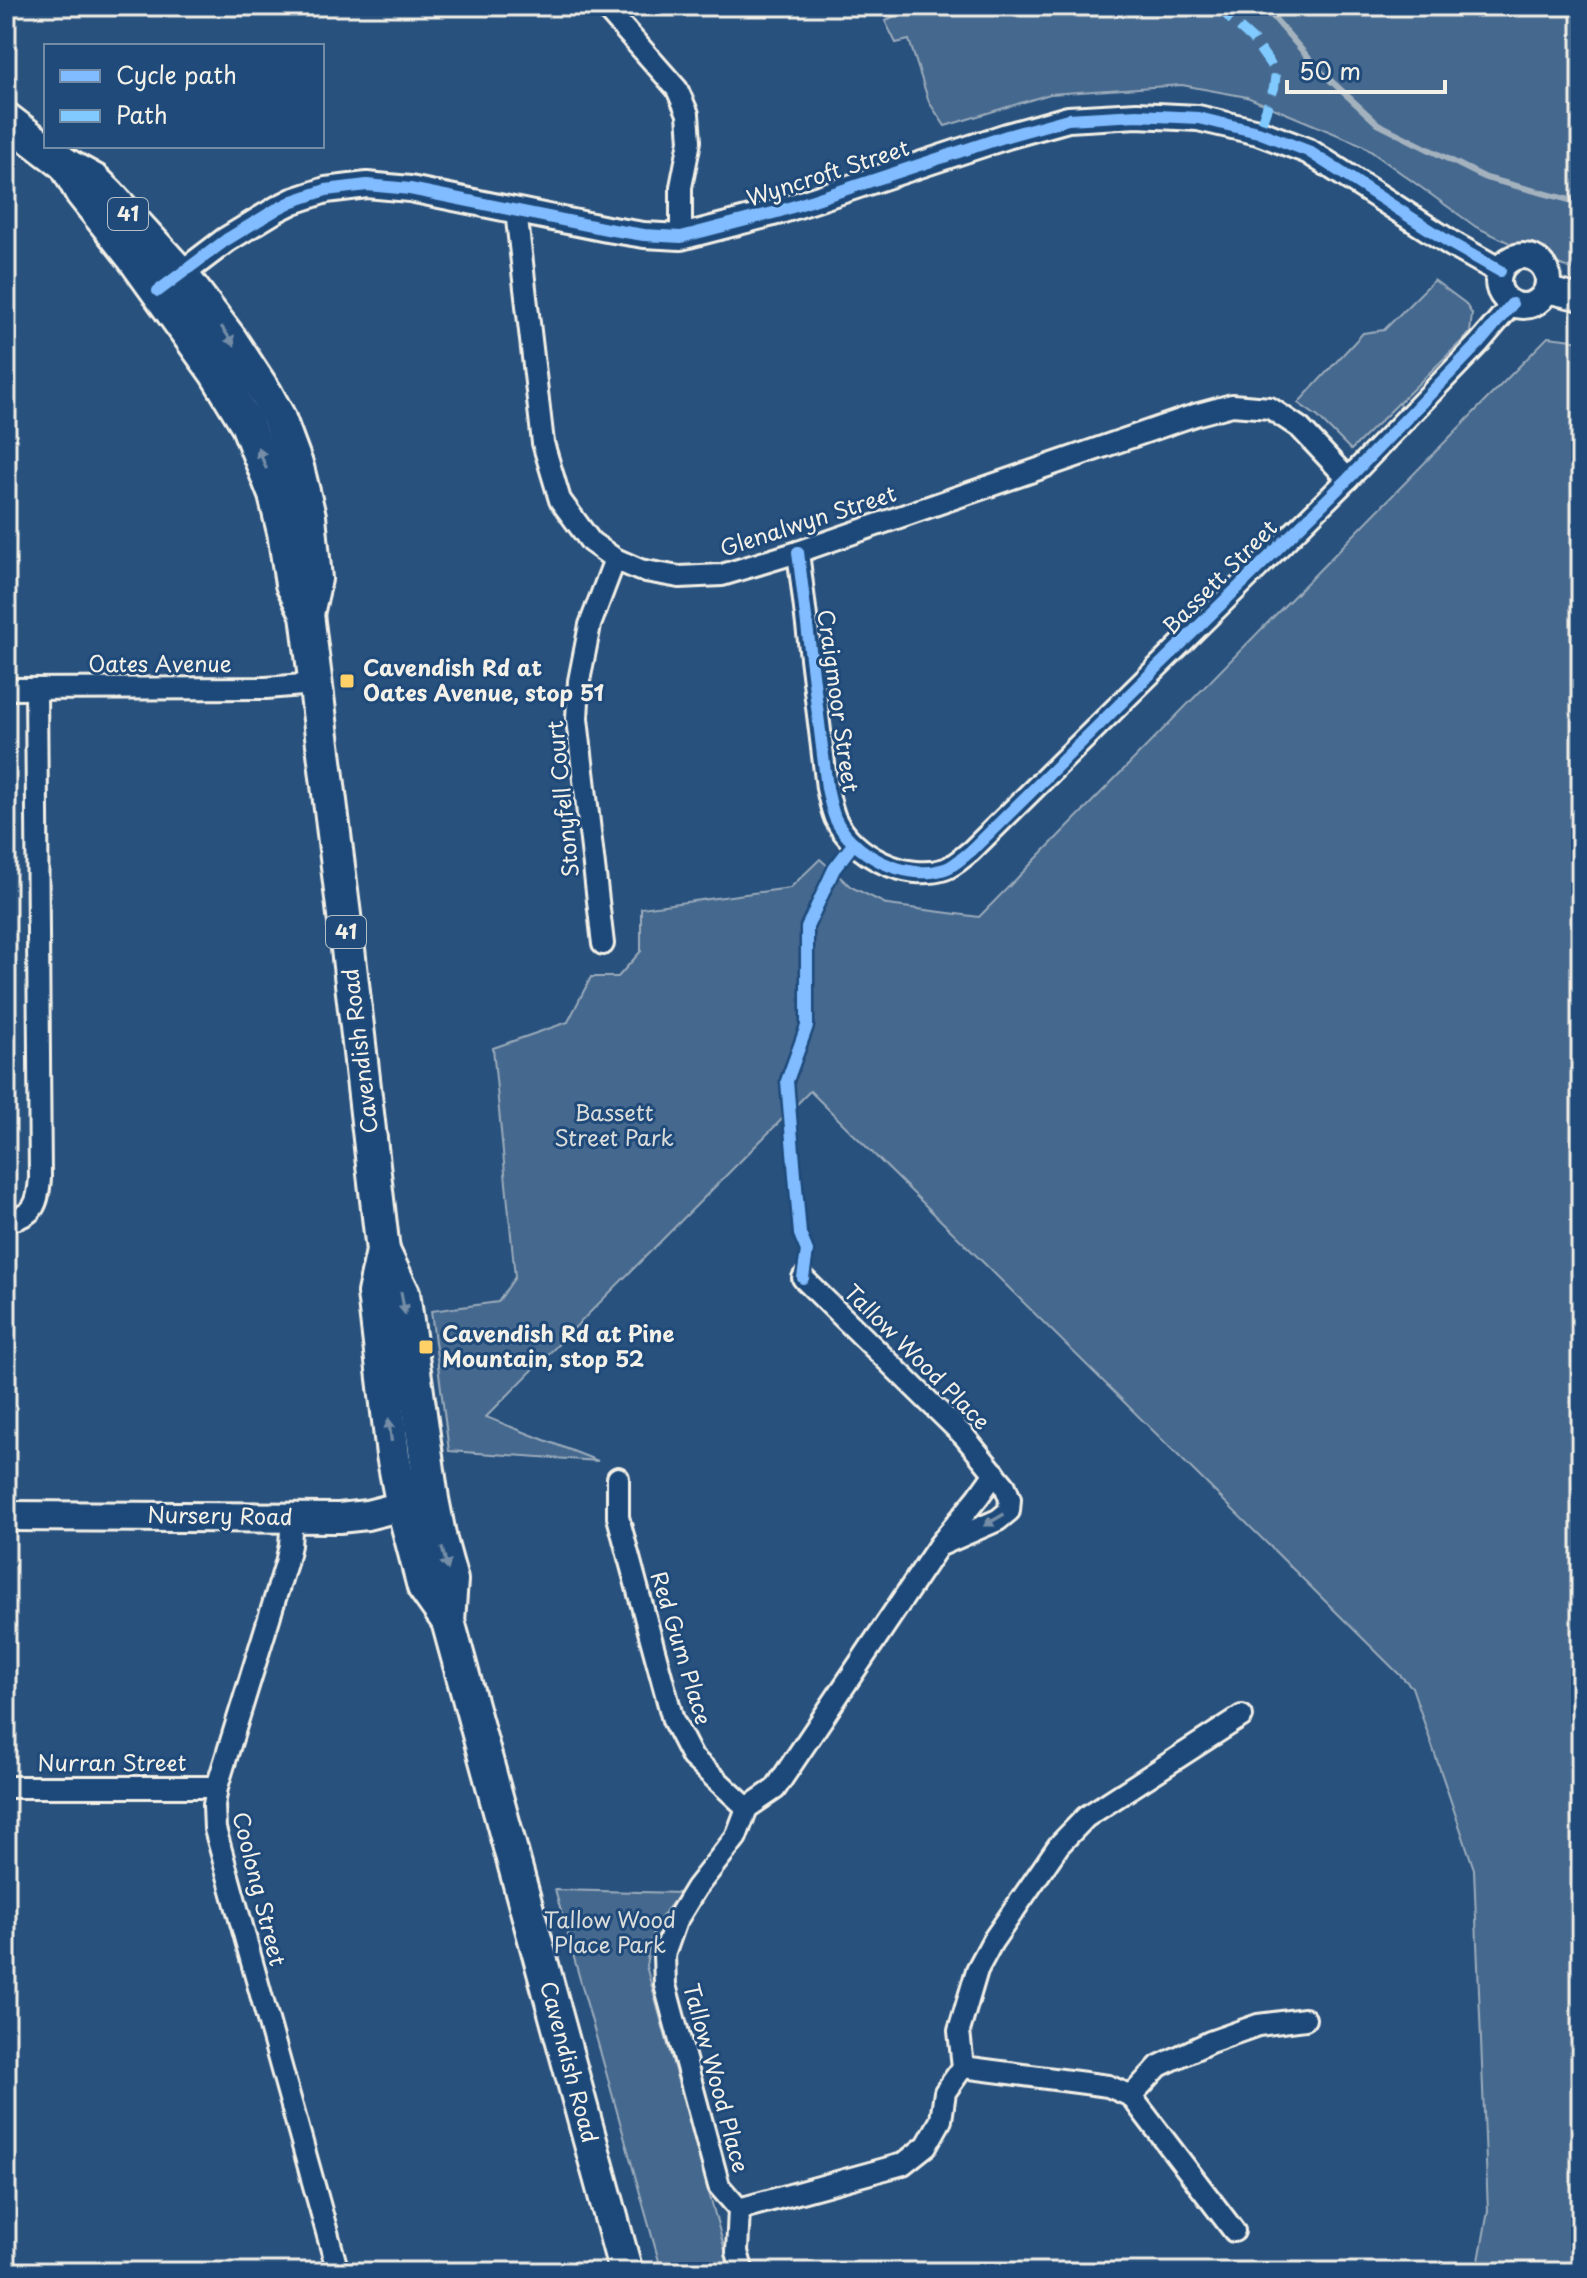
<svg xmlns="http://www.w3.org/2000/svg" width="1587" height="2278" viewBox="0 0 1587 2278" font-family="'Playpen Sans',sans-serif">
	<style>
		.green { fill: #45688e; stroke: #9cacbb; stroke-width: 2 }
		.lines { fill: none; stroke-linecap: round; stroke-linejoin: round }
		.stream { stroke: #a4b2be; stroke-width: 6 }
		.minor-casing { stroke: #f4f1e8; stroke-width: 26 }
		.tertiary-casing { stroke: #f4f1e8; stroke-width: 30 }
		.secondary-casing { stroke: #f4f1e8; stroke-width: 34 }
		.primary-casing { stroke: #f4f1e8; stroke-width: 38 }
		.minor { stroke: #1f4a7a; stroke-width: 20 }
		.tertiary { stroke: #1f4a7a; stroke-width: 24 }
		.secondary { stroke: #1f4a7a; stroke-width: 28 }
		.primary { stroke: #1f4a7a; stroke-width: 32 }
		.quiet { stroke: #80caff; stroke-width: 10; stroke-dasharray: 20 10; stroke-linecap: butt }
		.cycleway-casing { stroke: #1f4a7a; stroke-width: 17 }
		.cycleway { stroke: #80bcff; stroke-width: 12 }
		.oneway { fill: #748da6 }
		.poi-dot { fill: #ffd166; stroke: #1f4a7a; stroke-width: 3 }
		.labels { text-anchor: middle; stroke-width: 6; stroke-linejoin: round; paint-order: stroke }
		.shield { fill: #1f4a7a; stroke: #b4bfc7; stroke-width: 2 }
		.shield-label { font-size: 20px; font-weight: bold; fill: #f4f1e8 }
		.street-label { font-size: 22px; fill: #f4f1e8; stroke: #1f4a7a }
		.poi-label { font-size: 22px; font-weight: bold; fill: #f4f1e8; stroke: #1f4a7a; text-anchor: start }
		.park-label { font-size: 22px; fill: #dadcda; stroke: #1f4a7a }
	</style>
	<rect width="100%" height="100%" fill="#28517e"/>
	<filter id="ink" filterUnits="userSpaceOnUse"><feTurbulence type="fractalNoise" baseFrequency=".0125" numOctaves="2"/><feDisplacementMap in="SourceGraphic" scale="16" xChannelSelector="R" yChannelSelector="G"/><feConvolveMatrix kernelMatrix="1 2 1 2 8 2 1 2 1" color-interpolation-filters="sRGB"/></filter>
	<g filter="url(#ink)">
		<!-- green -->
		<g class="green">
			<path d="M913,6H1581V272L1541,258L1476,227L1362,145L1247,97L1182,85L1050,94L945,126L929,102L909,40L896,43L885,21Z"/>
			<path d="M1434,280L1465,303L1472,314L1470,333L1351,450L1318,417L1298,403L1363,333L1384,330Z"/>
			<path d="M1548,337L1581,341V2272H1477L1488,2211L1474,1869L1412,1687L810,1091L486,1417L598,1461L449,1451L431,1311L498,1302L515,1277L493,1048L568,1022L591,977H618L641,951V908L790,888L820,859L851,887L888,905L979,917Z"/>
			<path d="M555,1890L681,1893C657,1919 651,1931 646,1966L731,2272H662Z"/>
		</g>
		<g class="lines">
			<!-- stream -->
			<path class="stream" d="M1264,6L1318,69L1378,124L1486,178L1581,203"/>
			<!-- minor casing -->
			<g class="minor-casing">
				<g id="minor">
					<path d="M604,6L677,89L688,114L690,141L681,187V237"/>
					<path d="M516,211L543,443L560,500L591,542L615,559L640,570L679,577L722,575L798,552L1195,415L1232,405L1270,408L1300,428L1348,479"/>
					<path d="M798,552L827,788C829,797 831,808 835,818C852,855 906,882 945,869C954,866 963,857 971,851L1348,479L1479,343L1512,304"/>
					<path d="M6,689L266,688L315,684"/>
					<path d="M603,944L577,719L579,681L590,625L615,559"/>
					<path d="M6,1221C34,1216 38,1205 40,1178L36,689"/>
					<path d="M803,1278L964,1436L1005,1486L1010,1499L1009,1511L998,1520L943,1544"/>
					<path d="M618,1478V1517L673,1720L692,1757L747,1808"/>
					<path d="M292,1517L290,1545L286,1563L217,1787L214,1805L215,1829L338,2272"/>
					<path d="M6,1787H217"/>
					<path d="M963,2067L1108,2086L1131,2096L1234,2231"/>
					<path d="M1131,2096L1159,2066L1210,2042L1258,2025L1305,2019"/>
					<path d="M739,2209L903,2164L927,2145L941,2120L945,2092L963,2067L959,2031L977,1970L992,1942L1059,1845L1086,1817L1242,1716"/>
					<path d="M743,2272L737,2252L739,2209L719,2186L665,1985L664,1955L676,1921L696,1888L736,1837L747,1808L775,1789L939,1545L978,1497L995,1473"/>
				</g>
			</g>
			<!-- tertiary casing -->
			<g class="tertiary-casing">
				<g id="tertiary">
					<circle cx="1523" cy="281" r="25"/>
					<path d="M168,284L226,240L277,209L293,201L326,190L367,185L410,189L607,229L644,235L681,237L777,212L1007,136L1068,119L1137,115L1198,118L1258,132L1308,151L1452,244L1500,271"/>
					<path d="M1547,290L1581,298"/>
				</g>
			</g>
			<!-- secondary casing -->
			<g class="secondary-casing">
				<path id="secondary" d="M6,1516L339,1518L367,1515L423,1501"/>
			</g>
			<!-- primary casing -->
			<g class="primary-casing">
				<g id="primary">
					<path d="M6,119L66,165L95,181L109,195L181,274L230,339L266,394L278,416L297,467L309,516L315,579L307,614"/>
					<path d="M66,165L82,193L132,256L216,373L247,424L275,495L284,532L292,584L307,614L345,923L383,1251L374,1293L393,1455L403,1507L424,1587L448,1621L626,2272"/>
					<path d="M383,1251L403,1293L432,1499L440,1540L451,1580L448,1621"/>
				</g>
			</g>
			<!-- minor -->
			<use href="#minor" class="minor"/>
			<!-- tertiary -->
			<use href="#tertiary" class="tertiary"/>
			<!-- secondary -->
			<use href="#secondary" class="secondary"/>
			<!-- primary -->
			<use href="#primary" class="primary"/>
			<!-- quiet -->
			<path class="quiet" d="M1219,6L1233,22L1254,41L1276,72L1274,88L1258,132"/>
			<!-- cycleway casing -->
			<g class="cycleway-casing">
				<g id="cycleway">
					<path d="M158,291L226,240L277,209L293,201L326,190L367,185L410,189L607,229L644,235L681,237L777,212L1007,136L1068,119L1137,115L1198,118L1258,132L1308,151L1452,244L1500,271"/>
					<path d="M798,552L827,788C829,797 831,808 835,818C852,855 906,882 945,869C954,866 963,857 971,851L1348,479L1479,343L1512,304"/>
					<path d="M803,1278L807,1251L800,1234L787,1081L807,1026V927L834,869L854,843"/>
				</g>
			</g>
			<!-- cycleway -->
			<use href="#cycleway" class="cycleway"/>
		</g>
		<!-- one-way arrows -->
		<defs><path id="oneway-solid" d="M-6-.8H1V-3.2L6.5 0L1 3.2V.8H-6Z" transform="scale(2)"/></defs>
		<g class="oneway">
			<use href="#oneway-solid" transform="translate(228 336) rotate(55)"/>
			<use href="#oneway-solid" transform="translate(262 458) rotate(-112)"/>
			<use href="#oneway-solid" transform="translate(403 1303) rotate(80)"/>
			<use href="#oneway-solid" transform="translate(390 1430) rotate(-97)"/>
			<use href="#oneway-solid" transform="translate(994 1520) rotate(150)"/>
			<use href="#oneway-solid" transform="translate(445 1559) rotate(75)"/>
		</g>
	</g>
	<!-- markers -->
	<g class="poi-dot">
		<rect x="339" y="673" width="16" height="16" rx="4"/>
		<rect x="418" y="1339" width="16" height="16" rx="4"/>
	</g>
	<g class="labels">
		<!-- shield labels -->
		<g class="shield">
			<rect x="108" y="198" width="40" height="32" rx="6"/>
			<rect x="326" y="916" width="40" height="32" rx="6"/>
		</g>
		<g class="shield-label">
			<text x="128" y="221">41</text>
			<text x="346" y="939">41</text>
		</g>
		<!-- street labels -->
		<g class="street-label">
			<text transform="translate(828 173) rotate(-18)" y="8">Wyncroft Street</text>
			<text transform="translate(808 521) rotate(-18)" y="8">Glenalwyn Street</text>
			<text transform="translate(1220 577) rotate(-45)" y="8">Bassett Street</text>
			<text x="160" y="672">Oates Avenue</text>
			<text transform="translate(838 701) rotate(82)" y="8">Craigmoor Street</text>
			<text transform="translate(563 799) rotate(-96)" y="8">Stonyfell Court</text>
			<text transform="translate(360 1051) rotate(-97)" y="8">Cavendish Road</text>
			<text transform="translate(917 1357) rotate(45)" y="8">Tallow Wood Place</text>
			<text transform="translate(220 1516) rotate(1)" y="8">Nursery Road</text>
			<text transform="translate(681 1648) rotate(73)" y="8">Red Gum Place</text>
			<text x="112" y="1771">Nurran Street</text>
			<text transform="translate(259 1889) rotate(76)" y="8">Coolong Street</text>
			<text transform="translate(569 2062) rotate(75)" y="8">Cavendish Road</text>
			<text transform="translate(716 2078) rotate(75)" y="8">Tallow Wood Place</text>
		</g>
		<!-- poi labels -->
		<g class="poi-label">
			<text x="363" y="676">Cavendish Rd at<tspan x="363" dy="25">Oates Avenue, stop 51</tspan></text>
			<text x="442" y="1342">Cavendish Rd at Pine<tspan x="442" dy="25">Mountain, stop 52</tspan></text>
		</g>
		<!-- park labels -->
		<g class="park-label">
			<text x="614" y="1121">Bassett<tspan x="614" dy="25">Street Park</tspan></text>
			<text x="610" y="1928">Tallow Wood<tspan x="610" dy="25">Place Park</tspan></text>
		</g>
	</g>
	<!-- margin -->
	<rect width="1587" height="2278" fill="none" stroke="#1f4a7a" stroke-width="32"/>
	<rect x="16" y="16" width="1555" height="2246" fill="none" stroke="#f4f1e8" stroke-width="3" filter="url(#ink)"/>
	<!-- legend -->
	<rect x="44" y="44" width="280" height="104" fill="#1f4a7a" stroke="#748da6" stroke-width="2"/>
	<rect x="60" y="70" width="40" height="12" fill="#80bcff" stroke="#748da6" stroke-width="2"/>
	<text x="116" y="84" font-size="24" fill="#f4f1e8">Cycle path</text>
	<rect x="60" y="110" width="40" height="12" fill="#80caff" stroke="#748da6" stroke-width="2"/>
	<text x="116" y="124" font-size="24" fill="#f4f1e8">Path</text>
	<!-- scale -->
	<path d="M1287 80v12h158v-12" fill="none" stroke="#f4f1e8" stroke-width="4"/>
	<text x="1299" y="80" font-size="24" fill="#f4f1e8" stroke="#1f4a7a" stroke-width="6" paint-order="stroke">50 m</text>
</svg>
